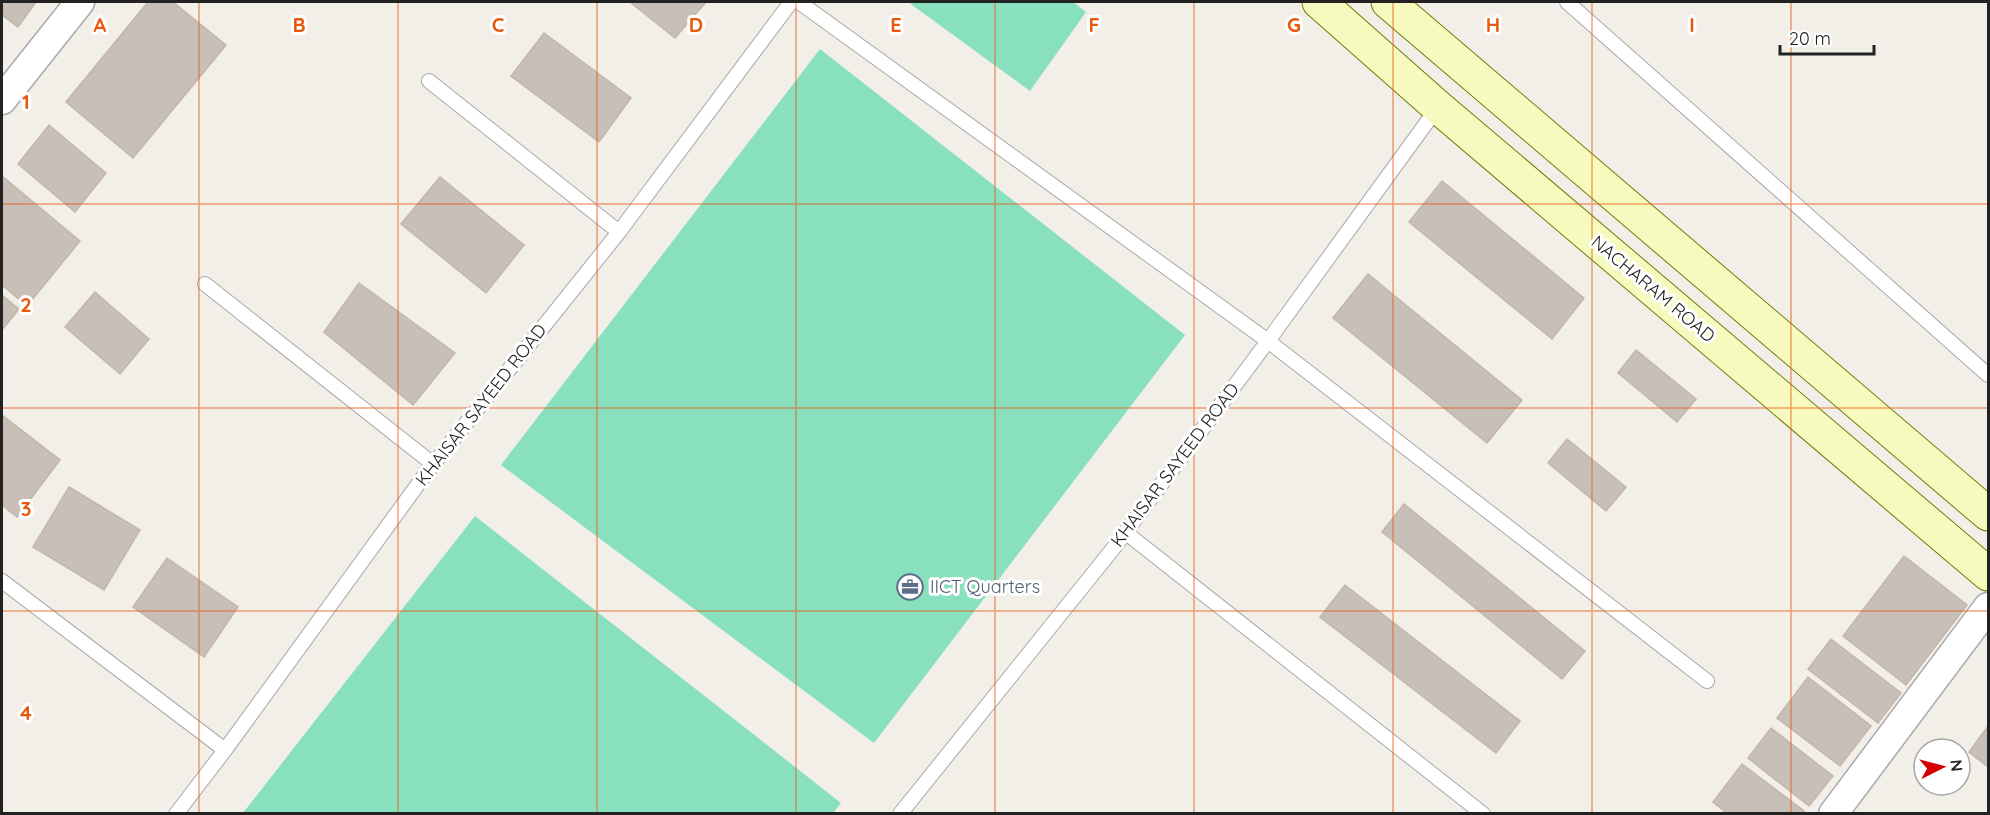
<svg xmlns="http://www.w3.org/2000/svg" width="1990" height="815" viewBox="0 0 1990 815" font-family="Quicksand,sans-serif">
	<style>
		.pitch { fill: #88e0be }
		.building { fill: #c7bfb8; stroke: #c4b6ab; stroke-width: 1.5 }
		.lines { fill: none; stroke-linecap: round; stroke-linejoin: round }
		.service-casing { stroke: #a9a9a9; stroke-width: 16 }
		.minor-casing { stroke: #a9a9a9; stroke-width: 31 }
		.secondary-casing { stroke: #707d05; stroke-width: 35 }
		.service { stroke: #fff; stroke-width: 14 }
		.minor { stroke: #fff; stroke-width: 28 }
		.secondary { stroke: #f7fabf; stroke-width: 33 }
		.grid { fill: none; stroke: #e8590c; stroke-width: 1.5; stroke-opacity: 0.55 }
		.labels { text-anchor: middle; stroke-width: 6; stroke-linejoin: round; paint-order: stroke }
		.street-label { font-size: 18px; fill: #222; stroke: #fff }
		.service-label { font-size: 18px; fill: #4e5e75; stroke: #fff; text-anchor: start }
		.grid-label { font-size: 20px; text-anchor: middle; font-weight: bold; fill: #e8590c; stroke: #fff; stroke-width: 6; stroke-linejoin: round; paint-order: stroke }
	</style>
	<rect width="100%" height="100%" fill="#f2efe9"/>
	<!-- pitch -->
	<g class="pitch">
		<path d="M908,2H1073L1086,12L1030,91Z"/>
		<path d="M820,49L1185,335L874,743L501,465Z"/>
		<path d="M475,516L841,803L833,813H243Z"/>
	</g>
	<!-- building -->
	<g class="building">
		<path d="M2,2H36L18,27L2,15Z"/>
		<path d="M148,2H173L226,45L133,158L66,102Z"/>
		<path d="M630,2H706L675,38Z"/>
		<path d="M544,33L631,98L599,142L511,76Z"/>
		<path d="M49,125L106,173L75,212L18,164Z"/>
		<path d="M2,176L80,241L27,306L2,285Z"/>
		<path d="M440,177L524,245L486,293L401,224Z"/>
		<path d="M1442,181L1584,298L1552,339L1409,222Z"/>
		<path d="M1368,274L1522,400L1487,443L1333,318Z"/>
		<path d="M359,283L455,353L413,405L324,332Z"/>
		<path d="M95,292L149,339L120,374L65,327Z"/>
		<path d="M2,295L19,309L2,330Z"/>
		<path d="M1636,350L1696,399L1677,422L1618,373Z"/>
		<path d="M2,415L60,460L17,517L2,505Z"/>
		<path d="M1567,439L1626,487L1606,511L1548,463Z"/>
		<path d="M69,487L140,530L104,590L33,547Z"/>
		<path d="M1404,504L1585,651L1562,679L1382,532Z"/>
		<path d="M1904,556L1967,605L1906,685L1843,636Z"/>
		<path d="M167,558L238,607L204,657L133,607Z"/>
		<path d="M1345,585L1520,721L1496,753L1320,617Z"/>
		<path d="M1831,639L1901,693L1878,723L1808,669Z"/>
		<path d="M1808,677L1871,726L1840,766L1777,718Z"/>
		<path d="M1988,726V767L1969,752Z"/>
		<path d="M1771,728L1833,776L1809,806L1748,758Z"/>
		<path d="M1742,764L1804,811L1802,814H1728L1713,802Z"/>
	</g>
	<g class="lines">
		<!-- service casing -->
		<g class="service-casing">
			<g id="service">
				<path d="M799,2L1268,341L1707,681"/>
				<path d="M1567,2L1988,375"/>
				<path d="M429,81L619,232"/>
				<path d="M205,284L433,464"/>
				<path d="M1125,532L1483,814"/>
				<path d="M2,581L225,750"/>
				<path d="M176,814L225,750L424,476L619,232L791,2"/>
				<path d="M900,814L1116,545L1268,341L1438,107"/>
			</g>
		</g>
		<!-- minor casing -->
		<g class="minor-casing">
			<g id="minor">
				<path d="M2,100L80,2"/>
				<path d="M1833,814L1988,607"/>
			</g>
		</g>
		<!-- secondary casing -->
		<g class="secondary-casing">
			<g id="secondary">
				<path d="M1319,2L1438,107L1988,574"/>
				<path d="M1388,2L1988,514"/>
			</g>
		</g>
		<!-- service -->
		<use href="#service" class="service"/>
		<!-- minor -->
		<use href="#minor" class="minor"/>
		<!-- secondary -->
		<use href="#secondary" class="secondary"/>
	</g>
	<!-- grid -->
	<path class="grid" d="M199,2V814M398,2V814M597,2V814M796,2V814M995,2V814M1194,2V814M1393,2V814M1592,2V814M1791,2V814M2,204H1988M2,408H1988M2,611H1988"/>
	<!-- icons -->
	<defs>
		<g id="office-ring" transform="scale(1.35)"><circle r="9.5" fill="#fff" stroke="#5c6f8a" stroke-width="1.5"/><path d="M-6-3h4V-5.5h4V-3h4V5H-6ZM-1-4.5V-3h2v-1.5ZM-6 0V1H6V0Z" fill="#5c6f8a"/></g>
	</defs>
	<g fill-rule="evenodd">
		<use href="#office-ring" x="910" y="587"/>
	</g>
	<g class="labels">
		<!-- street labels -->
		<g class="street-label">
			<text transform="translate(1653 289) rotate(40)" y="6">NACHARAM ROAD</text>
			<text transform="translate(481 405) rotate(-52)" y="6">KHAISAR SAYEED ROAD</text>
			<text transform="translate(1175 465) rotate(-53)" y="6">KHAISAR SAYEED ROAD</text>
		</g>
		<!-- service labels -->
		<g class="service-label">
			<text x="930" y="593">IICT Quarters</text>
		</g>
	</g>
	<g class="grid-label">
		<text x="100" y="32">A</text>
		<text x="299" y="32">B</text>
		<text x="498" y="32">C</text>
		<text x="696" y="32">D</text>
		<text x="896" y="32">E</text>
		<text x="1094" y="32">F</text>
		<text x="1294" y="32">G</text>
		<text x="1493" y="32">H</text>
		<text x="1692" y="32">I</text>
		<text x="26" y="109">1</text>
		<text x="26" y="312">2</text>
		<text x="26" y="516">3</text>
		<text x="26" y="720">4</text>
	</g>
	<!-- border -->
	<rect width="1990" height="815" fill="none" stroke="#222222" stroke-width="6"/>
	<!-- north arrow -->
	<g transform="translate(1942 767) rotate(84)"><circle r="28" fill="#ffffff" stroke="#a7a7a7" stroke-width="1.5"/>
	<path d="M0-4.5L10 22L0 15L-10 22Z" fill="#d40000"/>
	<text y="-9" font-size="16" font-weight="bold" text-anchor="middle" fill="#222222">N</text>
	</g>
	<!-- scale -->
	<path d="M1780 45v9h94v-9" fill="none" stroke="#222222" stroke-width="3"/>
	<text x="1789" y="45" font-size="18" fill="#222222" stroke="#ffffff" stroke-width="4.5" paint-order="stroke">20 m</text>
</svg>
